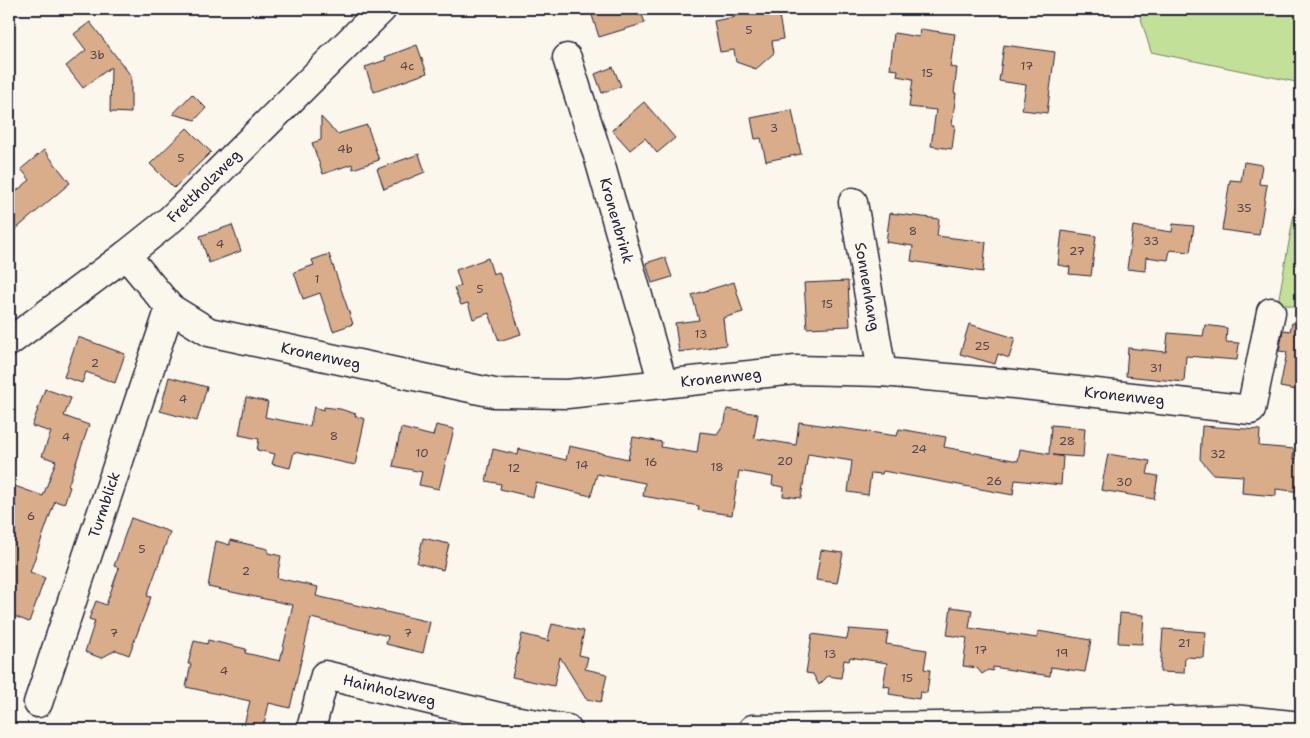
<svg xmlns="http://www.w3.org/2000/svg" width="1310" height="738" viewBox="0 0 1310 738" font-family="'Shantell Sans',sans-serif">
	<style>
		.green { fill: #c3e098; stroke: #72816a }
		.building { fill: #d9ad8a; stroke: #22223b }
		.lines { fill: none; stroke-linecap: round; stroke-linejoin: round }
		.minor-casing { stroke: #22223b; stroke-width: 31 }
		.minor { stroke: #fbf7ec; stroke-width: 28 }
		.labels { text-anchor: middle; stroke-width: 4; stroke-linejoin: round; paint-order: stroke }
		.number-label { font-size: 12px; fill: #50454f }
		.street-label { font-size: 15px; fill: #22223b; stroke: #fbf7ec }
	</style>
	<rect width="100%" height="100%" fill="#fbf7ec"/>
	<filter id="ink" filterUnits="userSpaceOnUse"><feTurbulence type="fractalNoise" baseFrequency=".02" numOctaves="2"/><feDisplacementMap in="SourceGraphic" scale="10" xChannelSelector="R" yChannelSelector="G"/><feConvolveMatrix kernelMatrix="1 2 1 2 8 2 1 2 1" color-interpolation-filters="sRGB"/></filter>
	<g filter="url(#ink)">
		<!-- green -->
		<g class="green">
			<path d="M1138,9H1301V83L1151,52Z"/>
			<path d="M1301,175V308L1278,303Z"/>
		</g>
		<!-- building -->
		<g class="building">
			<path d="M590,9H640L645,23L599,37Z"/>
			<path d="M733,9H778L783,39L772,41L774,53L756,69L736,62L734,50L720,52L714,21L735,17Z"/>
			<path d="M90,22L131,76V113L110,112L111,67L83,88L66,66L86,50L74,34Z"/>
			<path d="M920,29L955,34L950,67L957,68L954,93H956L952,125H955L952,149L931,146L936,110L909,107L913,79L897,76L898,70L890,69L894,33L919,37Z"/>
			<path d="M417,45L427,73L374,92L365,67L386,60L385,57Z"/>
			<path d="M1004,45L1055,52L1047,113L1022,110L1026,85L999,81Z"/>
			<path d="M613,67L621,86L602,93L595,74Z"/>
			<path d="M192,94L206,108L195,120L173,114Z"/>
			<path d="M644,102L675,138L657,153L645,138L630,150L612,130Z"/>
			<path d="M792,110L801,154L766,161L761,138L755,139L751,118Z"/>
			<path d="M321,117L337,134L367,125L379,160L353,169L352,164L323,174L312,143L321,140Z"/>
			<path d="M187,128L211,152L174,188L150,164Z"/>
			<path d="M44,150L70,183L9,235V197L30,180L21,169Z"/>
			<path d="M419,154L425,172L384,189L377,169Z"/>
			<path d="M1244,162L1262,165L1259,184L1267,185L1259,235L1222,230L1230,180L1241,181Z"/>
			<path d="M890,213L939,219L937,236L986,242L983,272L911,261L913,246L886,242Z"/>
			<path d="M1173,224L1194,226L1190,252L1170,250L1168,260L1146,257L1145,271L1127,269L1133,226L1172,232Z"/>
			<path d="M232,225L241,251L209,263L200,236Z"/>
			<path d="M1062,231L1096,236L1091,276L1069,274L1070,267L1058,265Z"/>
			<path d="M329,254L353,324L333,331L320,293L303,299L294,272L314,265L312,260Z"/>
			<path d="M665,257L672,277L652,283L646,263Z"/>
			<path d="M488,258L493,274L499,272L521,334L499,341L489,313L473,319L468,303L461,305L454,288L461,286L456,270Z"/>
			<path d="M848,281L850,326L807,328L804,283Z"/>
			<path d="M734,282L743,312L723,318L726,345L679,352L675,323L699,320L692,295Z"/>
			<path d="M1292,323L1301,324V391L1280,387L1287,352L1279,351L1282,337L1283,330L1290,331Z"/>
			<path d="M969,324L1015,338L1009,358L998,354L995,364L960,354Z"/>
			<path d="M1205,325L1227,328L1226,342L1239,343L1237,360L1186,356L1184,382L1126,376L1128,348L1166,352L1168,333L1203,336Z"/>
			<path d="M78,337L125,354L115,383L86,372L82,383L64,377Z"/>
			<path d="M169,377L207,387L197,421L160,411Z"/>
			<path d="M45,389L71,398L64,416L89,425L68,486L70,487L64,504L55,501L30,572L45,578L29,622L9,614V526L16,506L9,504V484L43,496L56,461L42,456L51,432L32,426Z"/>
			<path d="M246,397L268,402L265,417L310,426L314,407L324,410V407L340,409L356,414L355,416L365,419L355,465L294,452L290,468L272,464L275,454L257,450L259,439L239,435Z"/>
			<path d="M727,409L758,414L754,438L796,445L799,422L897,436L899,429L946,437L944,447L1018,461L1020,449L1049,454L1051,425L1085,428L1083,457L1053,455L1063,457L1061,485L1015,480L1013,495L883,471L882,474L871,473L868,495L848,492L852,461L808,454L801,498L783,496L784,487L772,485L773,477L739,471L732,515L698,510L699,506L643,496L645,483L597,474L591,496L536,483L533,497L500,489L501,484L486,481L493,449L518,455L519,449L566,460L569,446L628,459L633,437L662,442L661,447L697,453L700,432L717,434L725,422Z"/>
			<path d="M436,425L454,429L439,489L419,485L422,472L393,466L401,428L433,436Z"/>
			<path d="M1202,426L1260,430L1259,446L1294,449L1293,458L1301,459V492L1276,489V496L1242,493L1243,476L1213,474L1200,459Z"/>
			<path d="M1108,454L1150,461L1147,474L1158,476L1154,499L1101,490Z"/>
			<path d="M131,518L170,532L147,596L151,597L129,655L116,650L101,658L85,652L95,621L89,619L96,601L106,605L119,568L114,566Z"/>
			<path d="M423,538L449,544L443,570L417,563Z"/>
			<path d="M230,540L268,549V553L281,556L277,578L318,587L316,596L430,622L423,653L386,644L388,636L311,618L290,708L269,703L263,729H243L250,701L186,687L191,664H188L194,641L207,644L208,640L246,649L245,653L280,661L293,605L208,587L216,541L230,545Z"/>
			<path d="M821,550L843,553L837,583L816,580Z"/>
			<path d="M951,607L972,610L969,628L1037,638L1038,631L1091,640L1085,672L1051,667L1050,676L993,667V671L988,670L982,674L977,668L963,666L967,638L947,635Z"/>
			<path d="M1120,613L1144,615L1142,644L1118,643Z"/>
			<path d="M552,624L584,631L579,655L588,657L585,669L607,674L601,702L586,699L560,657L554,686L512,677L522,634L550,641L548,638Z"/>
			<path d="M849,629L888,632L886,644L927,650L924,669L930,670L927,693L920,692L919,699L889,694L890,687L883,686L887,663L850,657L849,661L844,660L841,678L828,676L819,685L813,674L806,673L812,634L847,639Z"/>
			<path d="M1163,629L1206,632L1204,658L1185,657L1184,673L1160,672Z"/>
		</g>
		<g class="lines">
			<!-- minor casing -->
			<g class="minor-casing">
				<g id="minor">
					<path id="s1" d="M567,58L599,159L663,384"/>
					<path id="s2" d="M853,202L882,372"/>
					<path id="s3" d="M126,255L170,308L209,332L494,393L567,394L796,370L882,372L1014,384L1251,410L1271,312"/>
					<path id="s4" d="M9,342L126,255L171,219L382,9"/>
					<path id="s5" d="M38,703L170,308"/>
					<path id="s6" d="M311,729L325,675L508,719L567,729"/>
					<path d="M753,729L1114,723"/>
					<path d="M1114,729V723L1233,719L1301,726"/>
				</g>
			</g>
			<!-- minor -->
			<use href="#minor" class="minor"/>
		</g>
	</g>
	<g class="labels">
		<!-- number labels -->
		<g class="number-label">
			<text x="749" y="34">5</text>
			<text x="97" y="59">3b</text>
			<text x="407" y="70">4c</text>
			<text x="1027" y="70">17</text>
			<text x="927" y="77">15</text>
			<text x="774" y="132">3</text>
			<text x="345" y="153">4b</text>
			<text x="181" y="162">5</text>
			<text x="1244" y="212">35</text>
			<text x="913" y="235">8</text>
			<text x="1151" y="245">33</text>
			<text x="220" y="248">4</text>
			<text x="1077" y="255">27</text>
			<text x="317" y="283">1</text>
			<text x="480" y="293">5</text>
			<text x="827" y="308">15</text>
			<text x="701" y="338">13</text>
			<text x="982" y="350">25</text>
			<text x="95" y="367">2</text>
			<text x="1156" y="372">31</text>
			<text x="183" y="403">4</text>
			<text x="334" y="440">8</text>
			<text x="66" y="441">4</text>
			<text x="1067" y="445">28</text>
			<text x="919" y="453">24</text>
			<text x="422" y="457">10</text>
			<text x="1218" y="458">32</text>
			<text x="785" y="465">20</text>
			<text x="651" y="466">16</text>
			<text x="582" y="469">14</text>
			<text x="717" y="471">18</text>
			<text x="514" y="472">12</text>
			<text x="994" y="485">26</text>
			<text x="1124" y="486">30</text>
			<text x="31" y="520">6</text>
			<text x="142" y="553">5</text>
			<text x="246" y="575">2</text>
			<text x="114" y="637">7</text>
			<text x="408" y="637">7</text>
			<text x="1184" y="647">21</text>
			<text x="981" y="654">17</text>
			<text x="1062" y="657">19</text>
			<text x="830" y="658">13</text>
			<text x="224" y="675">4</text>
			<text x="907" y="682">15</text>
		</g>
		<!-- street labels -->
		<g class="street-label">
			<text dy="5" stroke="none"><textPath href="#s4" startOffset="250">Frettholzweg</textPath></text>
			<text dy="5" stroke="none"><textPath href="#s1" startOffset="170">Kronenbrink</textPath></text>
			<text dy="5" stroke="none"><textPath href="#s2" startOffset="86">Sonnenhang</textPath></text>
			<text dy="5" stroke="none"><textPath href="#s3" startOffset="229">Kronenweg</textPath></text>
			<text dy="5" stroke="none"><textPath href="#s3" startOffset="634">Kronenweg</textPath></text>
			<text dy="5" stroke="none"><textPath href="#s3" startOffset="1039">Kronenweg</textPath></text>
			<text dy="5" stroke="none"><textPath href="#s5" startOffset="209">Turmblick</textPath></text>
			<text dy="5" stroke="none"><textPath href="#s6" startOffset="122">Hainholzweg</textPath></text>
		</g>
	</g>
	<!-- margin -->
	<rect width="1310" height="738" fill="none" stroke="#fbf7ec" stroke-width="30"/>
	<rect x="15" y="15" width="1280" height="708" fill="none" stroke="#22223b" stroke-width="2" filter="url(#ink)"/>
</svg>
